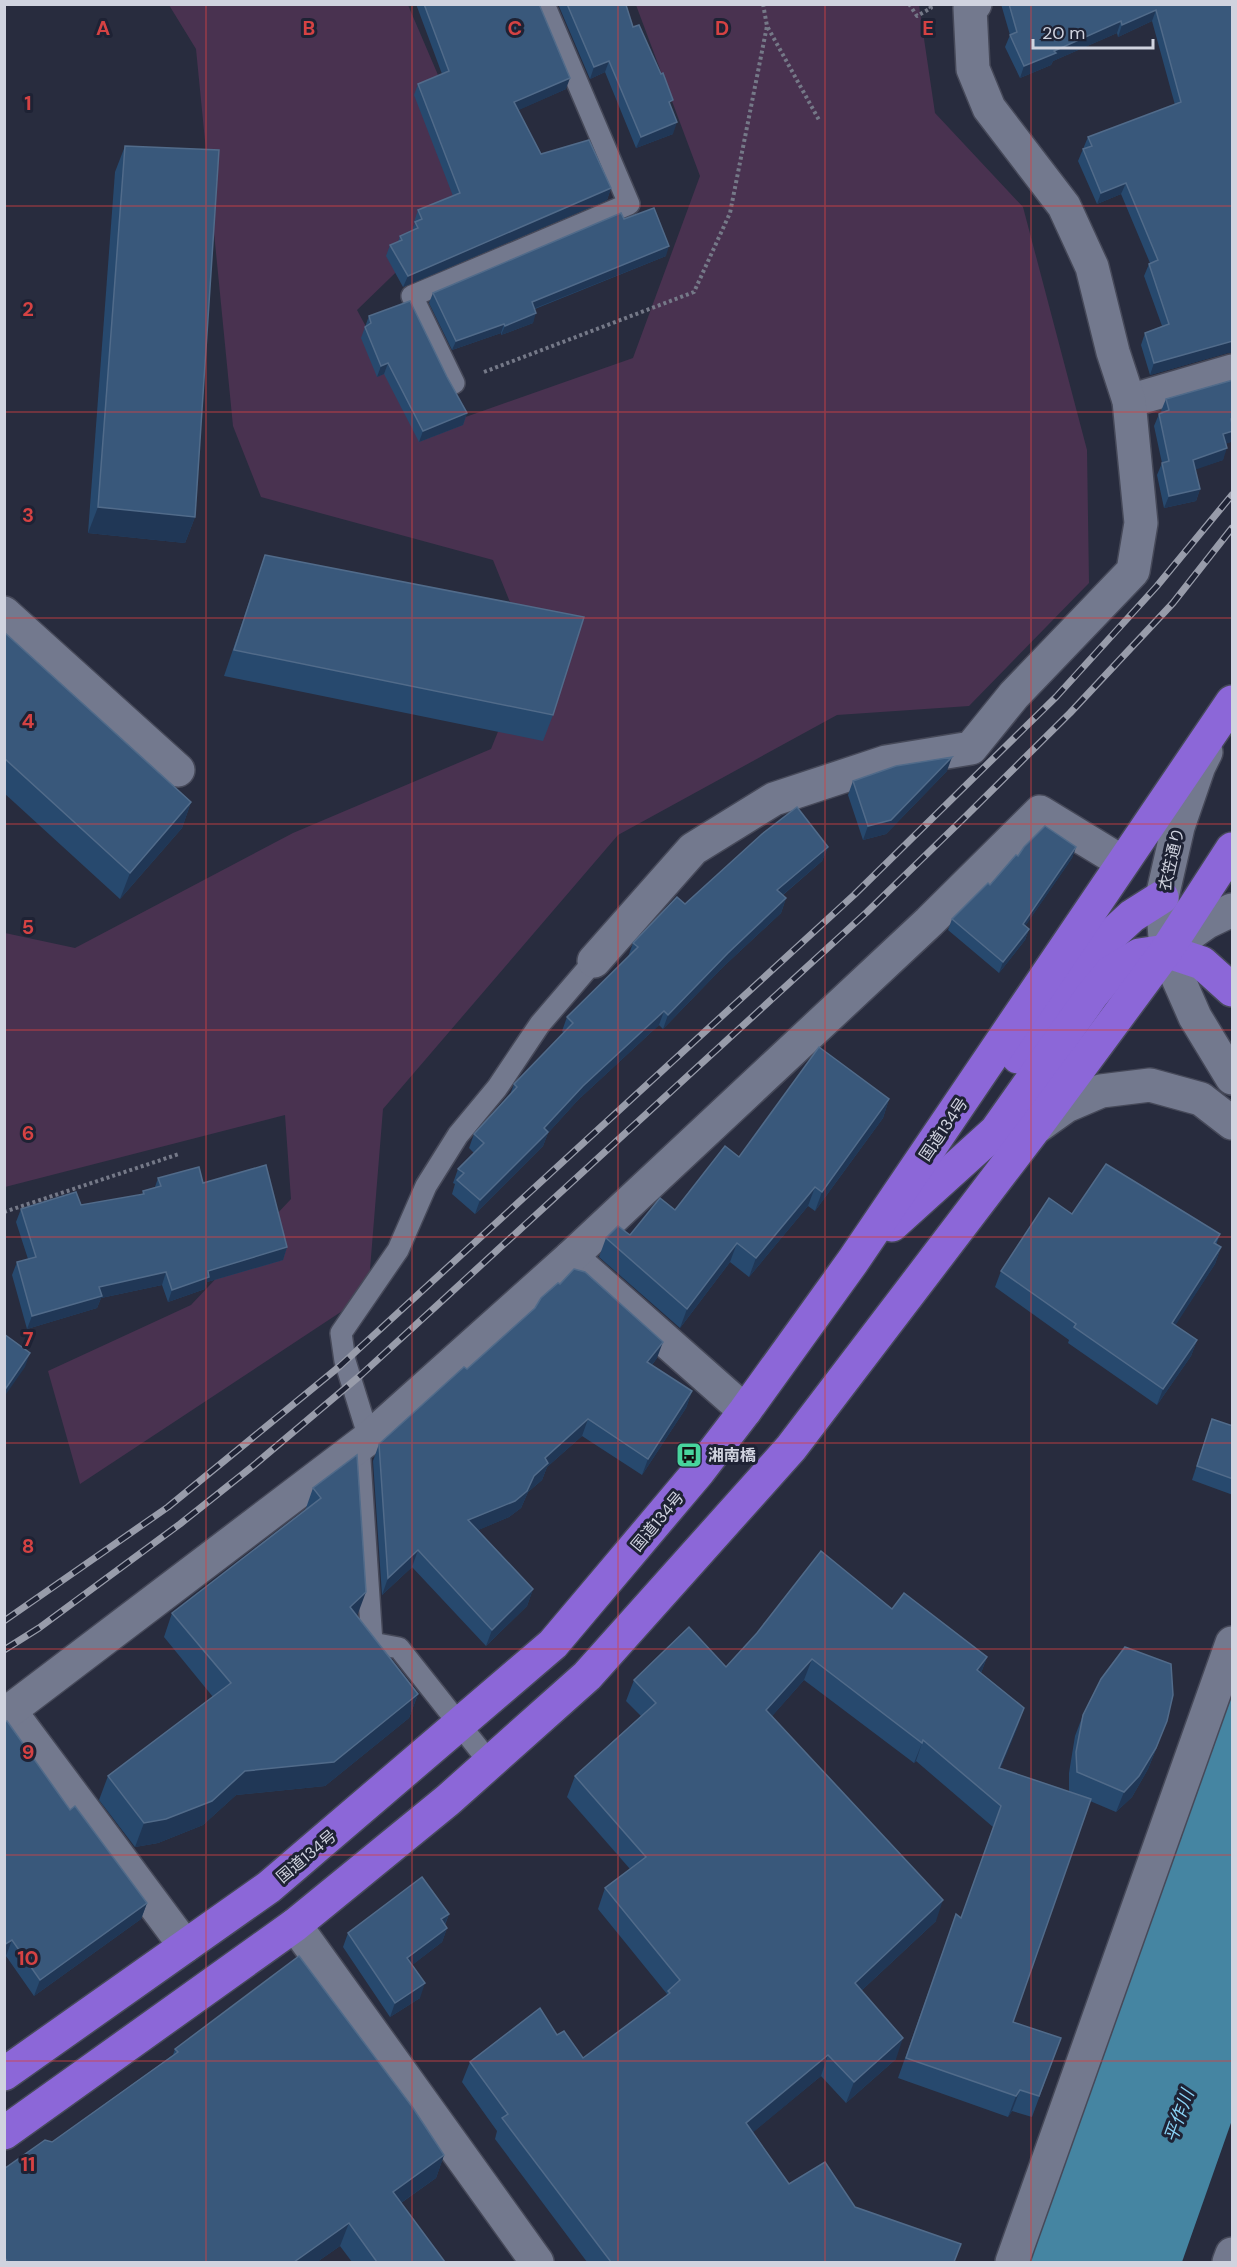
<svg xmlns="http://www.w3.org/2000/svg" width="1237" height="2267" viewBox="0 0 1237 2267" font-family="'DM Sans','Noto Sans JP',sans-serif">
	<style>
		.green { fill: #493250 }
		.water { fill: #4585a2 }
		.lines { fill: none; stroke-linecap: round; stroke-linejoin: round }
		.lane-casing { stroke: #464959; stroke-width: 24 }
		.street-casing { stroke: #464959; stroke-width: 36 }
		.secondary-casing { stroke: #464959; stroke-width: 36 }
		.highway-casing { stroke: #464959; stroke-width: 36 }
		.path { stroke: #757988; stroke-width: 4; stroke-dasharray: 3 3; stroke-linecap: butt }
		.lane { stroke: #73798e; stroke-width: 21 }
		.street { stroke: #73798e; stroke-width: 33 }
		.secondary { stroke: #73798e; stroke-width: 33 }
		.highway { stroke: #8c67d8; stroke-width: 33 }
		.rail-casing { stroke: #989caa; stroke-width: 7 }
		.rail { stroke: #1e2234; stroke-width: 4.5; stroke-dasharray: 14; stroke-linecap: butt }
		.wall { fill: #27496e }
		.shaded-wall { fill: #203756 }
		.building { fill: #39587b; stroke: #516b8a; stroke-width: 1.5 }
		.grid { fill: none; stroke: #d54243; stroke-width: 1.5; stroke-opacity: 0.55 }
		.labels { text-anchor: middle; stroke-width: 6; stroke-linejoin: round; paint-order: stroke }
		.street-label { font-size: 16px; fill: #d0d3df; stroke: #1e2234 }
		.poi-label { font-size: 16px; font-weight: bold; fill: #d0d3df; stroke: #1e2234; text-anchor: start }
		.water-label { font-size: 18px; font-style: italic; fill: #8ad3f6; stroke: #1e2234 }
		.grid-label { font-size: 20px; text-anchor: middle; font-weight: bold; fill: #d54243; stroke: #1e2234; stroke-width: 6; stroke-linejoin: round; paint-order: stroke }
	</style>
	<rect width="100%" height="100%" fill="#282c3e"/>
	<!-- green -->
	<path class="green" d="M169,5H408L444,89L455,215L357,310L423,432L633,358L700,176L636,5H919L935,113L1023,207L1087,450L1089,583L969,706L837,715L618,835L383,1109L368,1294L80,1484L48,1371L191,1305L291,1199L285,1115L5,1187V933L75,948L293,833L491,749L530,652L493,560L261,497L233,426L196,49Z"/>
	<!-- water -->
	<path class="water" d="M1232,1690V2120L1182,2262H1030Z"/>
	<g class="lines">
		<!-- lane casing -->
		<g class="lane-casing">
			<g id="lane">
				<path d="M454,383L412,296L629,204L544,4"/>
				<path d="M369,1438L345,1361L341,1333L398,1250L426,1186L458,1135L497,1088L540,1024L594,961"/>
				<path d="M359,1445L372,1643L399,1648L490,1763"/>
			</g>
		</g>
		<!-- street casing -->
		<g class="street-casing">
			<g id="street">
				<path d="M1129,401L1232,371"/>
				<path d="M4,613L178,770"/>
				<path d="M594,961L693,849L774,799L886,762L971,748L1014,695L1133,571L1141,523L1129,401L1113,352L1092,267L1064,206L989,108L973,69L970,8L975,4"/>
				<path d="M571,1257L745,1411"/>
				<path d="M10,1711L185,1946"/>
				<path d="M4,1715L369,1438L571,1257L929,922L1040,812L1122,862"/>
				<path d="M295,1925L537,2262"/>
				<path d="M1012,2262L1232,1643"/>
				<path d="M1229,2262L1232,2254"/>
			</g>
		</g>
		<!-- secondary casing -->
		<g class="secondary-casing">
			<g id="secondary">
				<path d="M1206,752L1199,766L1178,827L1162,897L1166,951L1195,1017L1232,1078"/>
				<path d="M1166,951L1207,922L1232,910"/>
				<path d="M1038,1126L1066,1106L1101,1091L1150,1085L1201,1099L1232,1123"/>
			</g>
		</g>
		<!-- highway casing -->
		<g class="highway-casing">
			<g id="highway">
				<path d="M1018,1057L1095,950L1132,916L1162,897"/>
				<path d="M892,1225L996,1131L1092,995L1111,972L1139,955L1166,951L1202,963L1232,990"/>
				<path d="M4,2074L269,1887L553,1644L699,1471L745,1411L853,1261L1232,702"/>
				<path d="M4,2133L295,1925L448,1800L587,1676L791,1448L1035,1128L1166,951L1232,849"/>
			</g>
		</g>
		<!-- path -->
		<g class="path">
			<path d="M763,4L767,26L819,120"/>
			<path d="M909,4L917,16L931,8L929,4"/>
			<path d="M484,372L694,292L730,213L767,26"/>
			<path d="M4,1212L179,1154"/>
		</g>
		<!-- lane -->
		<use href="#lane" class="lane"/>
		<!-- street -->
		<use href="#street" class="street"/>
		<!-- secondary -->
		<use href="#secondary" class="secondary"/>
		<!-- highway -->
		<use href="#highway" class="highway"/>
		<!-- rail casing -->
		<g class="rail-casing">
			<g id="rail">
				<path d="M4,1621L168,1507L340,1366L854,895L1056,697L1157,586L1232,495"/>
				<path d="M4,1650L39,1628L180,1524L253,1466L362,1374L867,912L964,818L1070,713L1173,603L1232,528"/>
			</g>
		</g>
		<!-- rail -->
		<use href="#rail" class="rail"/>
	</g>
	<!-- wall -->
	<g class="wall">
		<path d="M416,4H539L566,89L518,110L541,154L611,188L607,200L403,287L386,256L390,245L398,242L400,236L412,230L415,223L414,222L418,210L453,196L414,95L418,84L442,74Z"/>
		<path d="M558,4H624L633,27L671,106L673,134L636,148L605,72L590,79Z"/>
		<path d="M1001,4H1233L1227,353L1150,375L1141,345L1145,333L1162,326L1144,276L1149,264L1150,263L1121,194L1097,204L1078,161L1088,137L1175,105L1152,21L1118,37L1117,33L1053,61L1051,65L1020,78L1005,47L1010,35Z"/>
		<path d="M125,146L195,517L185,543L88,533L115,172Z"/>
		<path d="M624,219L666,256L535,309L533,323L501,335V333L452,350L429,303L433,293Z"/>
		<path d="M369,316L447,377L467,413L463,425L419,442L384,374L377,377L361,338Z"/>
		<path d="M1233,380V436L1231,442L1226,443L1223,460L1195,469L1200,489L1196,501L1164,508L1157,475L1162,463L1154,426L1159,414L1162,413L1161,411L1166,399Z"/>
		<path d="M265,555L553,715L543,741L224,676Z"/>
		<path d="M4,632L191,802L182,828L120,899L4,793Z"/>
		<path d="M947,771L886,834L863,840L848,795L853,781Z"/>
		<path d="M828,847L822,861L783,895L786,898L781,913L723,967L663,1029L659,1025L578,1100L548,1133L543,1146L475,1214L452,1194L455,1184L453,1183L458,1169L474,1153L469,1148L474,1134L510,1095L514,1084L564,1033L562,1031L567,1017L628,957L633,943L685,904Z"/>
		<path d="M1076,847L1072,858L1025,926L1029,929L1025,940L999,973L948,930L952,919L990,885L1018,856Z"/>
		<path d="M889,1099L883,1118L815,1211L808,1206L749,1277L730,1262L680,1328L599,1257L606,1238L630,1235L675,1210L739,1157Z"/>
		<path d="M158,1178L203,1183L287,1247L283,1260L207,1282L205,1289L168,1302L162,1285L101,1298L97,1308L27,1329L12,1275L17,1262L28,1259L16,1222L21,1209L81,1205L142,1195L143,1191L155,1187Z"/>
		<path d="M1072,1214L1220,1234L1216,1245L1221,1247L1215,1264L1175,1325L1197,1340L1191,1356L1157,1405L1068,1343L1069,1340L995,1287L1001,1271Z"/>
		<path d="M657,1358L652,1365L692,1391L686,1408L642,1475L582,1436L547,1467L542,1480L528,1492L521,1508L509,1517L478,1530L533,1589L527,1606L486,1646L412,1567L382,1595L373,1461L379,1444L467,1369Z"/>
		<path d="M1212,1419L1233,1426V1495L1192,1480Z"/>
		<path d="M357,1455V1616L418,1694L409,1718L325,1786L236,1795L203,1825L158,1843L135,1847L99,1800L108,1776L213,1697L164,1637L172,1613L305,1511L313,1488Z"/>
		<path d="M892,1609L987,1657L981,1673L1024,1708L1000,1768L1069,1792V1773L1075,1736L1083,1715L1159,1742L1148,1769L1132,1797L1116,1812L1090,1801L1013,2022L1061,2038L1032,2117L1012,2111L1008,2117L898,2078L956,1914L961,1918L993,1827L916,1761L914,1763L804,1680L772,1716L936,1921L861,1991L896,2059L846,2103L821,2076L753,2132L789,2184L855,2207L954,2262H587L495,2139L497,2131L462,2082L470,2062L557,2035L583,2058L666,1996L667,1994L598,1909L605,1888L630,1869L567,1797L575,1776L641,1716L626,1701L634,1680L726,1667Z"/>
		<path d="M4,1723L70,1810L147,1903L141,1919L34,1996L6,1956Z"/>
		<path d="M449,1914L445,1925L447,1928L442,1942L412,1965L420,1998L390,2017L343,1947L348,1933Z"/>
		<path d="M175,2049L444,2155L436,2178L401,2203L445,2262H352L340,2246L317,2262H4V2169L52,2142L173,2055Z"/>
	</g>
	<!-- shaded-wall -->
	<g class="shaded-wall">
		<path d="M1156,10L1152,21L1118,37L1122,25Z"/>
		<path d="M1121,21L1117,33L1053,61L1051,65L1020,78L1024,66L1054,51Z"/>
		<path d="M609,61L605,72L590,79L594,67Z"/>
		<path d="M570,78L566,89L510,114L514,102Z"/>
		<path d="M677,122L673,134L636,148L641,137Z"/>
		<path d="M1126,183L1121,194L1097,204L1101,193Z"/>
		<path d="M611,188L607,200L403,287L408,276Z"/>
		<path d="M669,246L666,256L528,311L532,302Z"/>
		<path d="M536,313L533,323L501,335L505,326Z"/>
		<path d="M504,324L501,333L452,350L456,341Z"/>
		<path d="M1233,341V353H1227L1150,375L1154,363Z"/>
		<path d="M388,363L384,374L377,377L381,366Z"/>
		<path d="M467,413L463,425L419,442L423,431Z"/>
		<path d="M1233,431V436L1231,442L1219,446L1223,434Z"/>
		<path d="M1227,448L1223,460L1189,472L1193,460Z"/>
		<path d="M1200,489L1196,501L1164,508L1169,496Z"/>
		<path d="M98,507L195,517L185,543L88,533Z"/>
		<path d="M952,757L947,771L886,834L863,840L868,826Z"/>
		<path d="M191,802L182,828L120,899L130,873Z"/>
		<path d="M828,847L822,861L772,904L777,890Z"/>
		<path d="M1076,847L1072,858L1019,935L1023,924Z"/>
		<path d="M786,898L781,913L723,967L663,1029L668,1015L728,953Z"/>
		<path d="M1029,929L1025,940L999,973L1003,962Z"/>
		<path d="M664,1011L659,1025L578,1100L548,1133L543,1146L475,1214L480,1200L544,1128L583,1086Z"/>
		<path d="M889,1099L883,1118L815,1211L822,1192Z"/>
		<path d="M815,1187L808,1206L749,1277L756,1258Z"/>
		<path d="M737,1243L730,1262L680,1328L687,1309Z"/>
		<path d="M287,1247L283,1260L207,1282L205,1289L168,1302L172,1290L208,1271Z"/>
		<path d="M1221,1247L1215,1264L1166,1340L1172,1323Z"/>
		<path d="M166,1272L162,1285L101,1298L97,1308L27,1329L32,1316L99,1287Z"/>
		<path d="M1197,1340L1191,1356L1157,1405L1163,1389Z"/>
		<path d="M663,1342L657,1358L641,1379L647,1362Z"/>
		<path d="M30,1353L25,1367L4,1397V1391Z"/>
		<path d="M692,1391L686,1408L642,1475L648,1459Z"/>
		<path d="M588,1419L582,1436L547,1467L542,1480L528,1492L521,1508L509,1517L462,1537L468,1520L534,1476L545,1458Z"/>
		<path d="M418,1550L412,1567L382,1595L388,1578Z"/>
		<path d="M533,1589L527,1606L486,1646L492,1630Z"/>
		<path d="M366,1592L357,1616L350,1607Z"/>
		<path d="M987,1657L979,1678L977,1670Z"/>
		<path d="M812,1659L804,1680L759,1731L766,1710Z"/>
		<path d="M418,1694L409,1718L325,1786L236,1795L203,1825L158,1843L135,1847L144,1823L245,1771Z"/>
		<path d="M1024,1708L1017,1729L992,1789L999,1768Z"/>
		<path d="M1167,1721L1148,1769L1132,1797L1116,1812L1124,1792Z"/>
		<path d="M923,1740L916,1761L914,1763L922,1743Z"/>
		<path d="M943,1900L936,1921L847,2004L855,1983Z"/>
		<path d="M147,1903L141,1919L34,1996L40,1980Z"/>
		<path d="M449,1914L443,1928L441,1919Z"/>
		<path d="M447,1928L442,1942L402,1973L407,1958Z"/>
		<path d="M12,1940L6,1956L4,1957V1945Z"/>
		<path d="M425,1983L420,1998L390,2017L395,2003Z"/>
		<path d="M903,2038L896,2059L846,2103L854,2082Z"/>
		<path d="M828,2055L821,2076L739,2144L746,2123Z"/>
		<path d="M1020,2090L1012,2111L1008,2117L1016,2096Z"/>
		<path d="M444,2155L436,2178L385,2214L393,2192Z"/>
		<path d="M349,2223L340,2246L317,2262H294Z"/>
	</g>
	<!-- building -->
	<g class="building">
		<path d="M424,4H539L570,78L514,102L541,154L589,140L611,188L408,276L390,245L402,240L400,236L418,228L415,222L422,219L418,210L460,193L418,84L449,71Z"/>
		<path d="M567,4L626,5L633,27L639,25L661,74L663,73L673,100L669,102L677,122L641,137L609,61L594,67Z"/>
		<path d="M1009,4H1233V341L1154,363L1145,333L1169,324L1149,264L1158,260L1126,183L1101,193L1083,149L1092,146L1088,137L1181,102L1156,10L1122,25L1121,21L1054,51L1056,53L1024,66L1010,35L1017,32Z"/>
		<path d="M125,146L219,150L195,517L98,507Z"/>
		<path d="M654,208L669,246L532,302L536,313L505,326L504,324L456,341L433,293L621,213L624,219Z"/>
		<path d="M410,301L447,377L467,413L423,431L388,363L381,366L365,327L371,323L369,316Z"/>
		<path d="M1233,380V418L1231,419L1233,431L1223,434L1227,448L1193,460L1200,489L1169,496L1162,463L1169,461L1159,414L1169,410L1166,399Z"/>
		<path d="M265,555L584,617L553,715L234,650Z"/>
		<path d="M4,632L191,802L130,873L4,758Z"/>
		<path d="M952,757L891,820L868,826L853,781L896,766Z"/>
		<path d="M797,807L828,847L777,890L786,898L728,953L668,1015L664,1011L583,1086L544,1128L548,1132L480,1200L457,1180L464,1173L458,1169L484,1143L474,1134L517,1087L514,1084L573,1023L567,1017L638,947L633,943L677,897L685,904L762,834Z"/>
		<path d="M1045,826L1076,847L1023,924L1029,929L1003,962L952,919L988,883L990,885L1016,855L1018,856L1024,847Z"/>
		<path d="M819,1047L889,1099L822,1192L815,1187L756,1258L737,1243L687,1309L606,1238L618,1226L630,1235L660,1198L675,1210L725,1146L739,1157Z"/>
		<path d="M1106,1164L1220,1234L1214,1243L1221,1247L1172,1323L1197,1340L1163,1389L1074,1327L1076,1324L1001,1271L1049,1198L1072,1214Z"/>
		<path d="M266,1165L287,1247L208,1271L209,1277L172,1290L166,1272L99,1287L102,1296L32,1316L17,1262L36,1257L21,1209L76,1192L81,1205L144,1194L143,1191L161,1186L158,1178L199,1167L203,1183Z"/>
		<path d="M574,1269L585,1272L663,1342L647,1362L692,1391L648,1459L588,1419L545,1458L548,1463L534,1476L527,1491L515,1501L468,1520L533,1589L492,1630L418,1550L388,1578L379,1444L464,1367L467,1369L535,1308L541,1298L558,1283L560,1284Z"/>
		<path d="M4,1334L30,1353L4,1391Z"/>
		<path d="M1212,1419L1233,1426V1479L1197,1466Z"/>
		<path d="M357,1455L366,1592L350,1607L418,1694L334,1762L245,1771L212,1801L166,1819L144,1823L108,1776L231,1683L172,1613L321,1498L313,1488Z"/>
		<path d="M821,1551L892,1609L904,1593L987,1657L977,1670L1024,1708L999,1768L1091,1799L1013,2022L1061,2038L1039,2096L1020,2090L1016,2096L906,2058L956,1914L961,1918L1001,1806L923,1740L922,1743L812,1659L766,1710L943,1900L855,1983L903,2038L854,2082L828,2055L746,2123L789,2184L825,2162L855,2207L961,2244L954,2262H611L502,2118L508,2114L470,2062L540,2008L557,2035L564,2031L583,2058L670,1993L668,1991L680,1980L605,1888L646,1857L575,1776L656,1703L634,1680L689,1627L726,1667L757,1633Z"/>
		<path d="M1125,1647L1171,1664L1173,1695L1167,1721L1156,1748L1139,1776L1124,1792L1077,1772L1076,1752L1083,1715L1101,1679Z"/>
		<path d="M7,1721L70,1810L75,1806L147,1903L40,1980L12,1940L4,1945V1723Z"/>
		<path d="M422,1877L449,1914L441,1919L447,1928L407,1958L425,1983L395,2003L348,1933Z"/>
		<path d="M299,1956L413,2108L444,2155L393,2192L445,2262H377L349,2223L294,2262H8L4,2257V2169L45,2140L52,2142L178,2052L175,2049Z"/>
	</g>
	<!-- grid -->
	<path class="grid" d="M206,4V2262M412,4V2262M618,4V2262M825,4V2262M1031,4V2262M4,206H1232M4,412H1232M4,618H1232M4,824H1232M4,1030H1232M4,1237H1232M4,1443H1232M4,1649H1232M4,1855H1232M4,2061H1232"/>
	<!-- icons -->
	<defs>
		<g id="bus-square" transform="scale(1.35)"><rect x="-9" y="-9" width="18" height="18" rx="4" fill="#48d49d" stroke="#1e2234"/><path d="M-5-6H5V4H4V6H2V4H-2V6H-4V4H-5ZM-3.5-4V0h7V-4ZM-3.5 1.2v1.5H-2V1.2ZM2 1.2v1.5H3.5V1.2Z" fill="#111"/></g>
	</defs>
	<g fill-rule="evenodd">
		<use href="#bus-square" x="689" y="1455"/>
	</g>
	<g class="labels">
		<!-- street labels -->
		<g class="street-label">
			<text transform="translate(1171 859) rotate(-77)" y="6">衣笠通り</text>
			<text transform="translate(943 1129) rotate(-56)" y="6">国道134号</text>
			<text transform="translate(657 1521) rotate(-50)" y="6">国道134号</text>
			<text transform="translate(306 1856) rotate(-40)" y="6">国道134号</text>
		</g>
		<!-- poi labels -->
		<g class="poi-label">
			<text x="708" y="1461">湘南橋</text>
		</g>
		<!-- water labels -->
		<g class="water-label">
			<text transform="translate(1179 2116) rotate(-70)" y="6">平作川</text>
		</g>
	</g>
	<g class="grid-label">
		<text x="103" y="35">A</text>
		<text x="309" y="35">B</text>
		<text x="515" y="35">C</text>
		<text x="722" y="35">D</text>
		<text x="928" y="35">E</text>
		<text x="28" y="110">1</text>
		<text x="28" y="316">2</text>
		<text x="28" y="522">3</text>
		<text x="28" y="728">4</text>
		<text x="28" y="934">5</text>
		<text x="28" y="1140">6</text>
		<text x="28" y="1346">7</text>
		<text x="28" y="1553">8</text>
		<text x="28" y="1759">9</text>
		<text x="28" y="1965">10</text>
		<text x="28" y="2171">11</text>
	</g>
	<!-- border -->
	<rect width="1237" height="2267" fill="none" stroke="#d0d3df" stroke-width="12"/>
	<!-- scale -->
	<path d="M1033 39v9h120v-9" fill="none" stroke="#d0d3df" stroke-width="3"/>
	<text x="1042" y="39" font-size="18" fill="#d0d3df" stroke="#1e2234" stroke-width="4.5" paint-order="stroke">20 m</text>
</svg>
